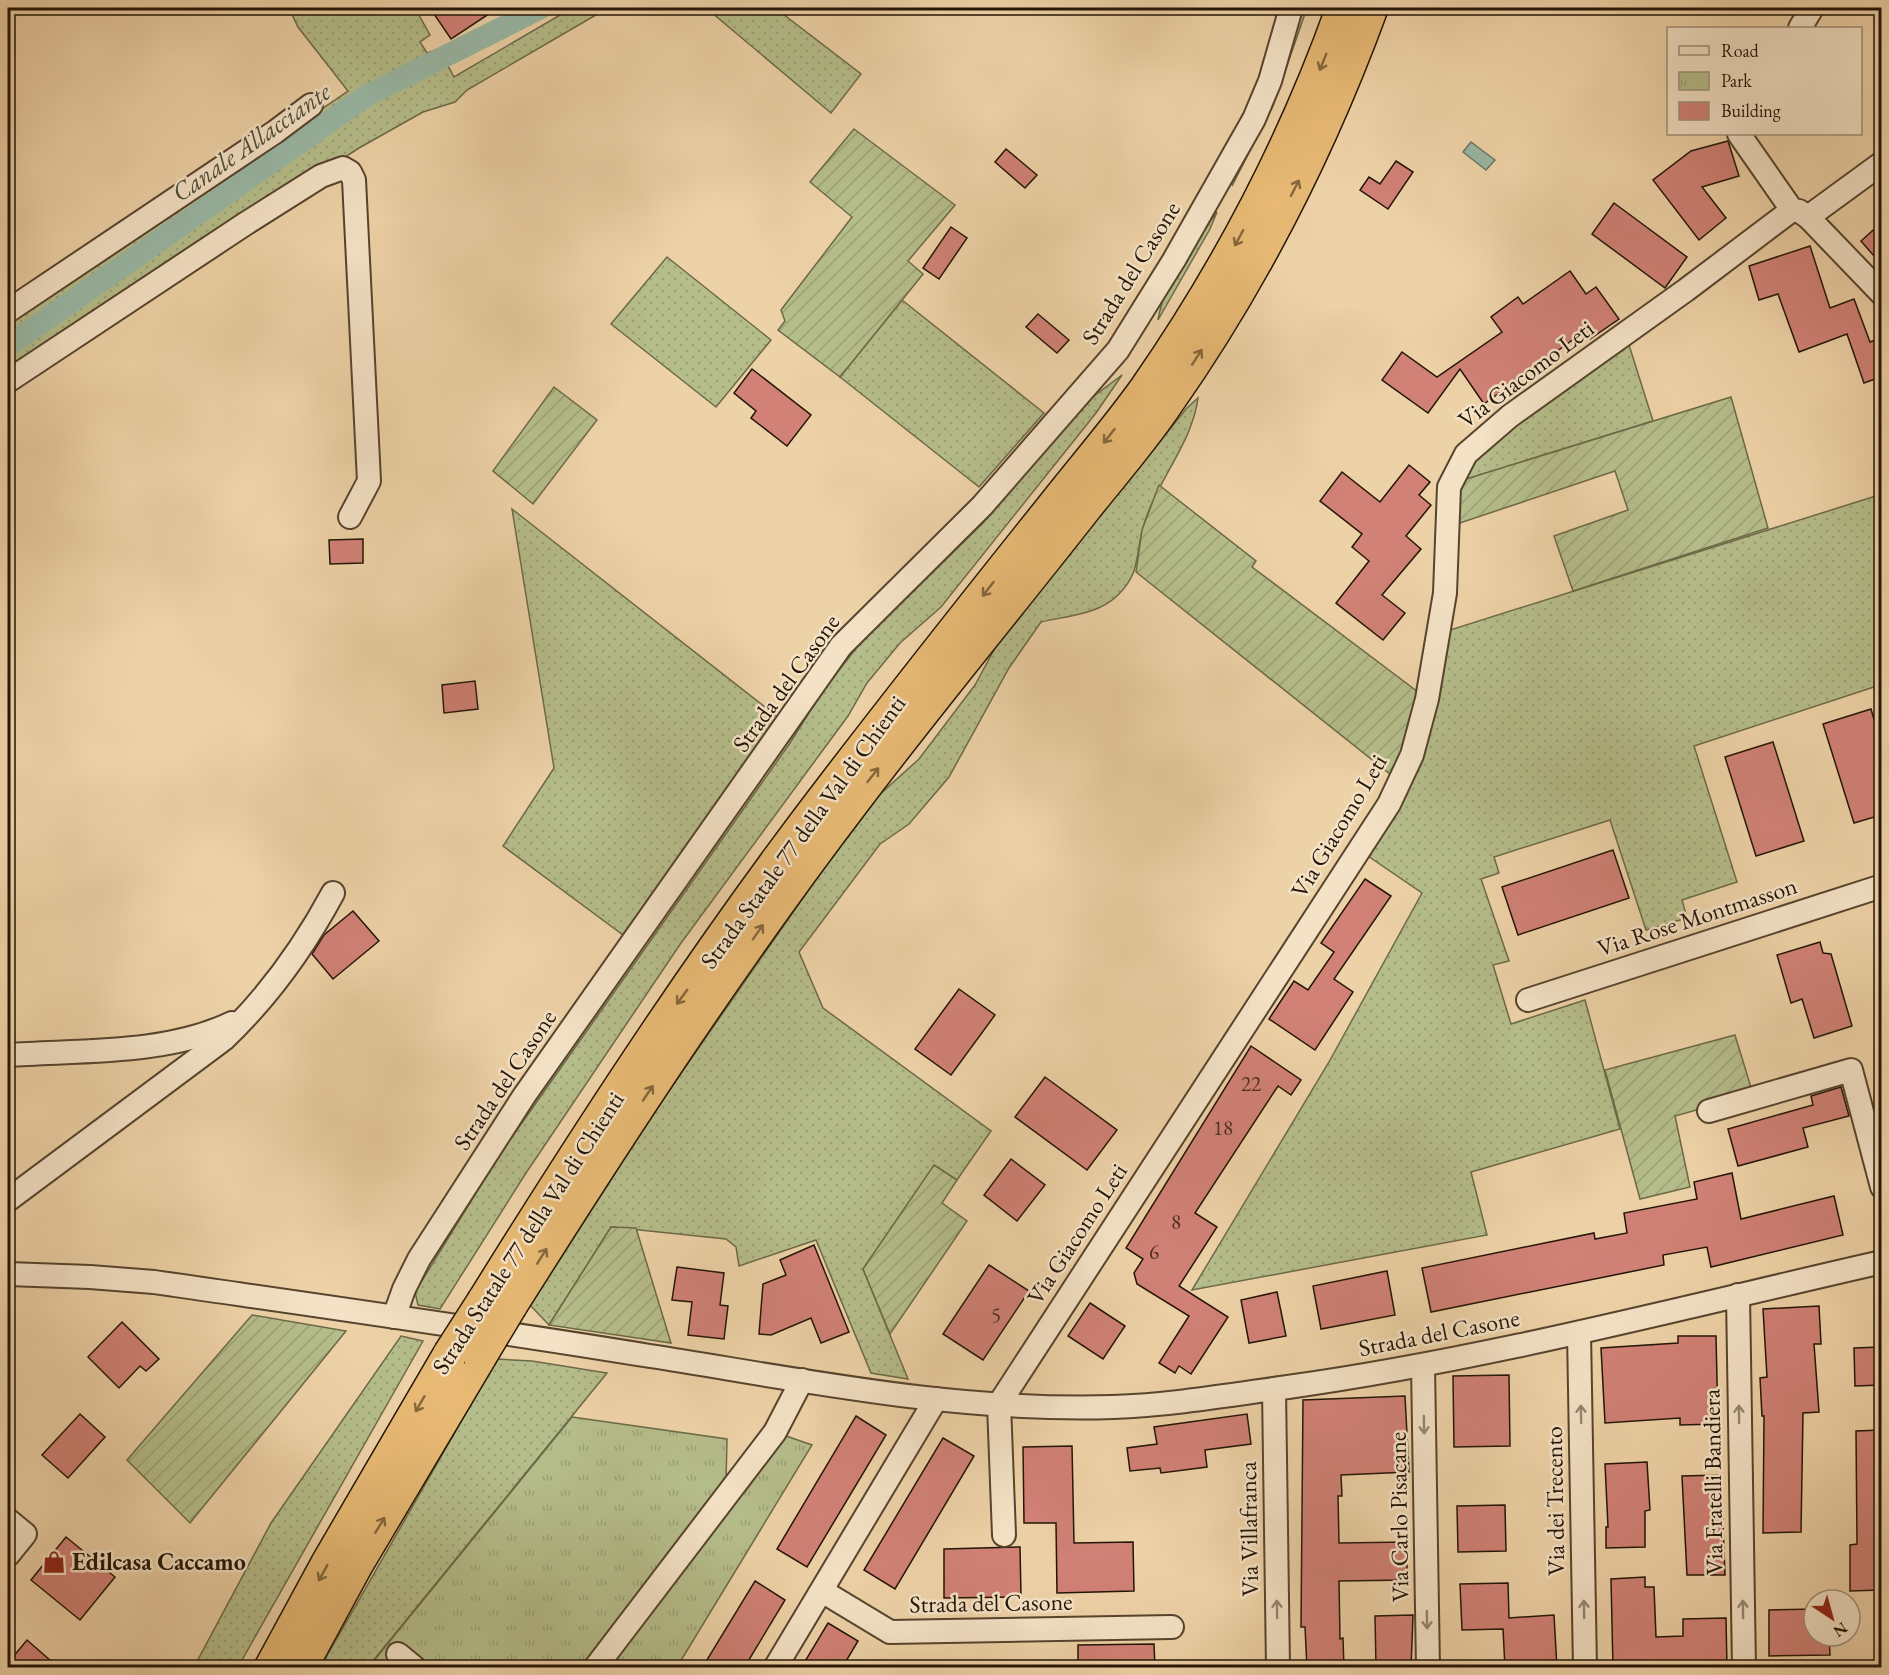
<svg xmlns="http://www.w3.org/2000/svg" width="1889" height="1675" viewBox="0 0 1889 1675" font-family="'EB Garamond',serif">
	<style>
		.grass { fill: url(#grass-dots); stroke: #6c6948; stroke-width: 1.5 }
		.park { fill: url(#park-tufts); stroke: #6c6948; stroke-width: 1.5 }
		.garden { fill: url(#garden-furrows); stroke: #6c6948; stroke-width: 1.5 }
		.water { fill: #99b8a6; stroke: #6a7766; stroke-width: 1.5 }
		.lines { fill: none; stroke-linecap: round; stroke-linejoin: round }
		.canal { stroke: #99b8a6; stroke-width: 22 }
		.building { fill: #d18176; stroke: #231506; stroke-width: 1.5 }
		.minor-casing { stroke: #56442e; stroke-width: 26 }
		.highway-casing { stroke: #231506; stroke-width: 36 }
		.minor { stroke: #f4e2c6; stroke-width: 22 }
		.highway { stroke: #e7b974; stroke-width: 33 }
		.highway-bridge-casing { stroke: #231506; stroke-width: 36; stroke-linecap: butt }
		.highway-bridge { stroke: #e7b974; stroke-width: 33 }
		.oneway { stroke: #85673d }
		.oneway2 { stroke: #968670 }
		.labels { text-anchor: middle; stroke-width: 5; stroke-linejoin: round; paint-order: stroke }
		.number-label { font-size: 21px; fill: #4e3022 }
		.street-label { font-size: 24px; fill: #231506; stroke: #f4e2c6 }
		.poi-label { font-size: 24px; font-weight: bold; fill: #231506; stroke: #f4e2c6; text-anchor: start }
		.water-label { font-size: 26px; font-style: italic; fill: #4c4e3e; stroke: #f4e2c6 }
	</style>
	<defs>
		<pattern id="grass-dots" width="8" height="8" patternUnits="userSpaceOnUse" patternTransform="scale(1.5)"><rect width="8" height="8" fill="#b5bd8a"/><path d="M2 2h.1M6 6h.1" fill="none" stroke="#9ba276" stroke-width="1.8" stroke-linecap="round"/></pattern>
		<pattern id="park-tufts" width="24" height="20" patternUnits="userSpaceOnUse" patternTransform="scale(1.5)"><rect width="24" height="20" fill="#b5bd8a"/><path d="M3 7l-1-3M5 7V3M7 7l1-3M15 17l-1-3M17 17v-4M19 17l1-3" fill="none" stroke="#9ba276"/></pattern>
		<pattern id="garden-furrows" width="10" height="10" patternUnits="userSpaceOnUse" patternTransform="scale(1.5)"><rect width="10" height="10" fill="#b5bd8a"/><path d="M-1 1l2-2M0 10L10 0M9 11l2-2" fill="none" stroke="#9ba276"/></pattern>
	</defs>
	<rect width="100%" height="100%" fill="#eed2a7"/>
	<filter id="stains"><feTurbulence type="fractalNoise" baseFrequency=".00333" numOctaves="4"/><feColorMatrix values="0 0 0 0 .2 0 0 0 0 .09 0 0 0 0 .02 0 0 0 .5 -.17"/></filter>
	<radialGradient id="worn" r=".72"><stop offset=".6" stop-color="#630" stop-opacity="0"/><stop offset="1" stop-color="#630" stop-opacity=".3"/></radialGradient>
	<!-- grass -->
	<g class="grass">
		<path d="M289,8H415L430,35L420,42L427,53L439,49L454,77L572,8H608L467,90L455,102L423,112L359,148L8,376V324L348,91L298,27Z"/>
		<path d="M713,8H775L861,74L831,113L711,12Z"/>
		<path d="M1299,8H1307L1273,106L1232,186L1269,102Z"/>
		<path d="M1217,212L1210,229L1158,320C1164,281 1194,243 1217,212Z"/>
		<path d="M667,257L771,340L716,407L611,324Z"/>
		<path d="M902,300L1044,413L979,487L840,377Z"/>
		<path d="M1629,345L1653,421L1463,480C1493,425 1577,381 1629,345Z"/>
		<path d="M1122,375L1096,413L941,607L900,643L867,683L848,716L681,943L526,1173L440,1309L418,1305L415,1292L500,1154L790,743L824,689L862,641L983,523L1086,402Z"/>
		<path d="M1198,398C1192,445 1155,482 1143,528C1135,556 1141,572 1118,595C1098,615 1066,616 1041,622L1009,668L949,777L909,824L880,844L799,952L823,1008L991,1131L957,1180L934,1166L863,1269L908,1379L871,1373L816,1240L739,1266L736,1247L726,1239L611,1227L549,1325L530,1305L606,1181L867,806L919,759L975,685L1001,637L1187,408Z"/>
		<path d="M1879,495L1882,504L1881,688L1880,685L1694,746L1737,882L1682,900L1687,918L1646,930L1610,820L1494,857L1499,873L1481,879L1509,961L1493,965L1511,1024L1585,1000L1620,1129L1471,1172L1487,1235L1192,1290L1329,1062L1422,893L1365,854L1450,630Z"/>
		<path d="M512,509L779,718L623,935L503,846L554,768Z"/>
		<path d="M401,1336L423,1341L238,1667H194L271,1523Z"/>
		<path d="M497,1359L532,1361L607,1373L368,1667L320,1668Z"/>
	</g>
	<!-- park -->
	<path class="park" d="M572,1417L727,1439L726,1483L744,1493L786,1436L812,1445L677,1667L368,1668Z"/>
	<!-- garden -->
	<g class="garden">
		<path d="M854,129L955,205L908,261L923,274L840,377L778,330L785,321L781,310L852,217L810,182Z"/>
		<path d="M554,387L597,420L533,504L493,471Z"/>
		<path d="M1731,397L1768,528L1573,591L1554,536L1628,510L1615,471L1457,524V492L1463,480Z"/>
		<path d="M1159,485L1256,561L1252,567L1422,695L1395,778L1136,572L1142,530Z"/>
		<path d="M1735,1035L1753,1094L1675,1116L1690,1187L1640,1199L1605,1070Z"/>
		<path d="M934,1165L957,1180L942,1203L967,1221L890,1334L863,1269Z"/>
		<path d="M611,1227L636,1228L671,1343L549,1325Z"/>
		<path d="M252,1315L346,1331L190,1523L127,1460Z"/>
	</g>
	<!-- water -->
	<path class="water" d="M1471,142L1495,160L1486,170L1463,152Z"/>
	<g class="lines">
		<!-- canal -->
		<path class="canal" d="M8,346L368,95L541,8"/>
	</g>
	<!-- building -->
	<g class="building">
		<path d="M430,8H498L451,39Z"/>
		<path d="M1728,141L1739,176L1702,187L1726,218L1699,240L1653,180L1691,151Z"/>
		<path d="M1006,149L1037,175L1025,188L995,162Z"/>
		<path d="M1396,161L1413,172L1388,209L1360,190L1369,177L1380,184Z"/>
		<path d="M1614,203L1687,257L1665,288L1592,234Z"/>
		<path d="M1881,223V264L1861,241Z"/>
		<path d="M951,227L967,238L939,279L923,268Z"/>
		<path d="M1810,246L1830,308L1854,299L1870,342L1881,338V377L1864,383L1847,334L1799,352L1778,294L1759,300L1749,266Z"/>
		<path d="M1570,271L1586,294L1596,287L1619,319L1590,339L1585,331L1484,404L1460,369L1428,413L1382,380L1402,352L1437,377L1502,332L1491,317L1518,297L1523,304Z"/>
		<path d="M1038,314L1069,340L1057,353L1026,327Z"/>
		<path d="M752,369L811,415L787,446L751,418L756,411L734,393Z"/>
		<path d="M1409,465L1430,482L1419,495L1431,505L1406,536L1421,549L1382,595L1405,613L1383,640L1336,603L1369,561L1352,547L1362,534L1320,501L1342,472L1380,502Z"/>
		<path d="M363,539V563L330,564L329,540Z"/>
		<path d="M475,681L478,709L444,713L442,685Z"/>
		<path d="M1871,709L1881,743V815L1854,823L1823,724Z"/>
		<path d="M1773,742L1804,841L1756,856L1725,757Z"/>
		<path d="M1613,850L1629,898L1518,935L1502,887Z"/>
		<path d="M1365,879L1391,896L1334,979L1353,992L1315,1050L1269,1019L1294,981L1308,990L1334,952L1321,943Z"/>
		<path d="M353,911L379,941L333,979L312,954L324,935Z"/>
		<path d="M1820,942L1823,953L1831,954L1852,1026L1814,1038L1802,999L1791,1003L1777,955Z"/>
		<path d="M959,989L995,1015L951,1075L915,1049Z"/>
		<path d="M1251,1046L1301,1080L1291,1095L1278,1086L1195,1213L1217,1227L1179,1286L1228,1317L1191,1374L1179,1366L1175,1373L1159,1363L1189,1316L1137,1284L1134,1273L1143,1259L1126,1248Z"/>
		<path d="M1045,1077L1117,1130L1087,1170L1015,1117Z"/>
		<path d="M1841,1087L1849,1116L1803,1128L1808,1147L1738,1166L1728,1129L1813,1105L1811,1096Z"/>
		<path d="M1011,1159L1045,1185L1017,1221L984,1195Z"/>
		<path d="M1732,1173L1741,1219L1834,1196L1843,1235L1711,1267L1707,1247L1663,1255L1664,1265L1431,1312L1422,1268L1594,1233L1595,1239L1627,1233L1624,1213L1697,1199L1694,1182Z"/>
		<path d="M814,1245L849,1332L821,1343L811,1318L771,1335L759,1334L763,1284L786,1275L780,1260Z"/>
		<path d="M989,1265L1029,1291L983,1360L943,1334Z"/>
		<path d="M677,1267L724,1273L720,1305L728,1306L724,1339L688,1335L692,1302L672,1300Z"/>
		<path d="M1387,1271L1395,1315L1321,1329L1313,1286Z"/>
		<path d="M1277,1292L1286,1336L1249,1343L1241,1300Z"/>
		<path d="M1090,1303L1125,1326L1103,1359L1068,1336Z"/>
		<path d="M1819,1306L1821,1344H1814L1819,1412L1803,1413L1801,1532L1763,1533L1764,1416H1762L1760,1378L1767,1377L1763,1309Z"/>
		<path d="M122,1322L159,1359L146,1371L140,1366L119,1388L88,1357Z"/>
		<path d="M1678,1336H1716L1718,1424L1680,1425V1418L1605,1423L1601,1348L1678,1343Z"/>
		<path d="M1881,1347V1385L1855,1386L1854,1348Z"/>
		<path d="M1509,1375L1510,1446L1454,1447L1453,1376Z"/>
		<path d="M1405,1396L1409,1472L1341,1475L1342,1496H1338L1339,1543L1407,1542V1580L1339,1581L1340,1639L1343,1638L1344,1668H1307L1305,1627H1301L1303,1400Z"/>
		<path d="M80,1414L105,1437L68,1478L42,1455Z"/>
		<path d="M1247,1414L1251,1444L1205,1450L1207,1467L1161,1473L1160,1468L1130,1471L1127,1448L1157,1444L1154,1427Z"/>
		<path d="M856,1416L886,1435L807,1567L777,1549Z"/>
		<path d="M1881,1430V1590L1850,1591V1545L1857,1544L1856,1431Z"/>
		<path d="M943,1438L974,1456L895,1589L864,1570Z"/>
		<path d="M1072,1446L1074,1543L1133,1542L1134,1591L1057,1593L1056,1523H1024L1023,1447Z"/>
		<path d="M1647,1462L1650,1510L1645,1511V1547L1606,1548V1527H1608L1605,1464Z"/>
		<path d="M1721,1475L1725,1575H1687L1682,1476Z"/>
		<path d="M1505,1505L1506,1551L1458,1552L1457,1506Z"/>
		<path d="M66,1537L115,1577L80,1620L31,1580Z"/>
		<path d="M1020,1547L1021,1597L944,1598V1549Z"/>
		<path d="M1645,1577V1587H1654L1656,1637L1683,1636V1619L1726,1618L1727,1668H1613L1611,1579Z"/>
		<path d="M755,1581L785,1600L744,1668H702Z"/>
		<path d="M1508,1583L1509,1618L1554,1615L1557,1668H1505L1503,1629L1462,1630L1460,1584Z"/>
		<path d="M1814,1609V1636H1829L1830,1655L1769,1656V1610Z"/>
		<path d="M1413,1615L1411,1668H1376L1375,1616Z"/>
		<path d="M828,1623L858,1641L842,1668H801Z"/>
		<path d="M27,1640L59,1668H8V1663Z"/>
		<path d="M1154,1644L1155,1668H1078V1645Z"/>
	</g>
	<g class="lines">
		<!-- minor casing -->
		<g class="minor-casing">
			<g id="minor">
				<path d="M1800,28L1812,8"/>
				<path d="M1739,134L1792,210L1799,211L1808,217L1882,294"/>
				<path d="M1808,217L1882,163"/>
				<path d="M8,311L275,132L311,105"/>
				<path d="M8,381L245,224L321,176L343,168L350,172L354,180L369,481L350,517"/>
				<path d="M1528,1000L1882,886"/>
				<path d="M8,1055C81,1050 165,1055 232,1023"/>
				<path d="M1709,1111L1851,1070L1882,1187"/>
				<path d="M8,1200L224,1039C269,996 304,947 333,893"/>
				<path d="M8,1274L90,1277L154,1282C320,1306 485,1329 650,1356C803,1380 957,1412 1113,1407C1171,1405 1230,1395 1288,1387C1488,1359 1684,1307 1882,1262"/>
				<path d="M1738,1295L1744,1668"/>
				<path d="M394,1317L404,1289L419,1259L524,1096L841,646L982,506L1118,350L1174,260L1254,119L1270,81L1291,8"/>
				<path d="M1579,1333L1585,1668"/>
				<path d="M1423,1366L1428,1668"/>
				<path d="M1274,1389L1278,1668"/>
				<path d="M8,1520L25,1534L8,1555"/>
				<path d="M1004,1535L999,1404L1389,804L1412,755L1427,699L1445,593L1449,487L1466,454L1510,416L1686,290L1792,210"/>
				<path d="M822,1591L890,1632L1172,1627"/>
				<path d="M398,1654L415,1668"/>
				<path d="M595,1668L775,1432L802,1380"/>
				<path d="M775,1668L936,1399"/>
			</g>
		</g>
		<!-- highway casing -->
		<g class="highway-casing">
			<g id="highway">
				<path d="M484,1301C594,1124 709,948 836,783C906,692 977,602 1049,512C1081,471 1116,431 1146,389C1228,271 1295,143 1343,8"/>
				<path d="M510,1306C619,1133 731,961 855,799C929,701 1008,606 1084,509C1111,475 1141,441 1166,404C1253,280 1319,150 1371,8"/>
				<path d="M271,1668L328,1563L450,1354"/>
				<path d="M300,1668L357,1563L480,1356"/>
			</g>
		</g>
		<!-- minor -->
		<use href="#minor" class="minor"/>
		<!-- highway -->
		<use href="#highway" class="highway"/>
		<!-- highway-bridge casing -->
		<g class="highway-bridge-casing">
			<g id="highway-bridge">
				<path d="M450,1354L484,1301"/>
				<path d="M480,1356L510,1306"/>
			</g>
		</g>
		<!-- highway-bridge -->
		<use href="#highway-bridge" class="highway-bridge"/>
	</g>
	<!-- one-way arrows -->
	<defs><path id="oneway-shaft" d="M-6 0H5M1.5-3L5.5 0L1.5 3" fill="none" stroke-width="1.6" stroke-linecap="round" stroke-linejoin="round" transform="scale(1.5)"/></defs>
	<g class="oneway">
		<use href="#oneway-shaft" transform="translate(1323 62) rotate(112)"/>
		<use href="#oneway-shaft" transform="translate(1295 188) rotate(-63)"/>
		<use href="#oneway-shaft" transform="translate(1239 238) rotate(118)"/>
		<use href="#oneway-shaft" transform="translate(1197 357) rotate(-57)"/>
		<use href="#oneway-shaft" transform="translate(1109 436) rotate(128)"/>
		<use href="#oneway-shaft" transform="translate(988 589) rotate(128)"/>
		<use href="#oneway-shaft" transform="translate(873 775) rotate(-52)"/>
		<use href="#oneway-shaft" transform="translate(758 932) rotate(-55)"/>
		<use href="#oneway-shaft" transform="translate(682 997) rotate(126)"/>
		<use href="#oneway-shaft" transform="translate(648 1093) rotate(-56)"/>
		<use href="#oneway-shaft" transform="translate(542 1256) rotate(-58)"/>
		<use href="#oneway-shaft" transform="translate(420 1404) rotate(120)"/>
		<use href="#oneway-shaft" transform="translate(380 1525) rotate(-59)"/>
		<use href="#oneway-shaft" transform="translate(323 1573) rotate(119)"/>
	</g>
	<g class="oneway2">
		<use href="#oneway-shaft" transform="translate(1581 1414) rotate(-91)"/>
		<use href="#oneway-shaft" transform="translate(1739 1414) rotate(-91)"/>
		<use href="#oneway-shaft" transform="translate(1424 1425) rotate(89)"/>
		<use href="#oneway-shaft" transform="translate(1277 1609) rotate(-91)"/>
		<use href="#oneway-shaft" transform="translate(1584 1609) rotate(-91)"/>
		<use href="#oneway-shaft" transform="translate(1743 1609) rotate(-91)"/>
		<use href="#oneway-shaft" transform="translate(1427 1620) rotate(89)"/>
	</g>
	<!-- icons -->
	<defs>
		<g id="shop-bare" transform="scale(1.8)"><path d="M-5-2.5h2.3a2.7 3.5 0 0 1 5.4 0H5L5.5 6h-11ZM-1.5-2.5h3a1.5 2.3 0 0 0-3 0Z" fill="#8f2418" stroke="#f4e2c6" stroke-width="2.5" paint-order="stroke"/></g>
	</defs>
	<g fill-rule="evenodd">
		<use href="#shop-bare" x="54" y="1562"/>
	</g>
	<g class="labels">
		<!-- number labels -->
		<g class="number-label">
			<text x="1251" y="1091">22</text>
			<text x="1223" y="1135">18</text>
			<text x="1176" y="1229">8</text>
			<text x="1154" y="1259">6</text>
			<text x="996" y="1322">5</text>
		</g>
		<!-- street labels -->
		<g class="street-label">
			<text transform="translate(1131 273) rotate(-58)" y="8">Strada del Casone</text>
			<text transform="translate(1526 374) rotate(-37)" y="8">Via Giacomo Leti</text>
			<text transform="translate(786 683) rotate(-54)" y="8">Strada del Casone</text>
			<text transform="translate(1339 826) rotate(-59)" y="8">Via Giacomo Leti</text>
			<text transform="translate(803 832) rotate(-54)" y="8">Strada Statale 77 della Val di Chienti</text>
			<text transform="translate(1697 917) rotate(-18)" y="8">Via Rose Montmasson</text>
			<text transform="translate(505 1080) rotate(-56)" y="8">Strada del Casone</text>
			<text transform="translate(528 1233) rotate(-57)" y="8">Strada Statale 77 della Val di Chienti</text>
			<text transform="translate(1077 1234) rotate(-57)" y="8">Via Giacomo Leti</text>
			<text transform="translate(1439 1333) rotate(-11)" y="8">Strada del Casone</text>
			<text transform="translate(1713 1482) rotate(-91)" y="8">Via Fratelli Bandiera</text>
			<text transform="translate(1555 1501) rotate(-91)" y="8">Via dei Trecento</text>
			<text transform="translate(1399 1517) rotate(-91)" y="8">Via Carlo Pisacane</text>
			<text transform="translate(1249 1529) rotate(-91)" y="8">Via Villafranca</text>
			<text transform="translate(991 1603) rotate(-1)" y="8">Strada del Casone</text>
		</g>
		<!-- poi labels -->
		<g class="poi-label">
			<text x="72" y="1570">Edilcasa Caccamo</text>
		</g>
		<!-- water labels -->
		<g class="water-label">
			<text transform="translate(251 142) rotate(-35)" y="9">Canale Allacciante</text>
		</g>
	</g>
	<!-- margin -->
	<rect width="1889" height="1675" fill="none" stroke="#eed2a7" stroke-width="30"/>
	<rect x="9" y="9" width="1871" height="1657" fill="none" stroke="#231506" stroke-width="3"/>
	<rect x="15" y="15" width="1859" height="1645" fill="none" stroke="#231506" stroke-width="1.5"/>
	<!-- legend -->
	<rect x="1667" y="27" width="195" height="108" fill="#f4e2c6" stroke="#a09079" stroke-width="1.5"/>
	<rect x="1679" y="46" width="30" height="9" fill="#f4e2c6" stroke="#a09079" stroke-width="1.5"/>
	<text x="1721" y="57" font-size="18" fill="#231506">Road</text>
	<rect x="1679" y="72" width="30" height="18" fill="url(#park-tufts)" stroke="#a09079" stroke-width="1.5"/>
	<text x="1721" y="87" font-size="18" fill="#231506">Park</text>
	<rect x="1679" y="102" width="30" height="18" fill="#d18176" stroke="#a09079" stroke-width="1.5"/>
	<text x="1721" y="117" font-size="18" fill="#231506">Building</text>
	<!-- north arrow -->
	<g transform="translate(1832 1618) rotate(144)"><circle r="28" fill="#f4e2c6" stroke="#a09079" stroke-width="1.5"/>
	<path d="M0-4.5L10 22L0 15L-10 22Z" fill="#8f2418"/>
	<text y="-9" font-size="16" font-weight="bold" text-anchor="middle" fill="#231506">N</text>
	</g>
	<rect width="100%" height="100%" filter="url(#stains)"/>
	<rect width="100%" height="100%" fill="url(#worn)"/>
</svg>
